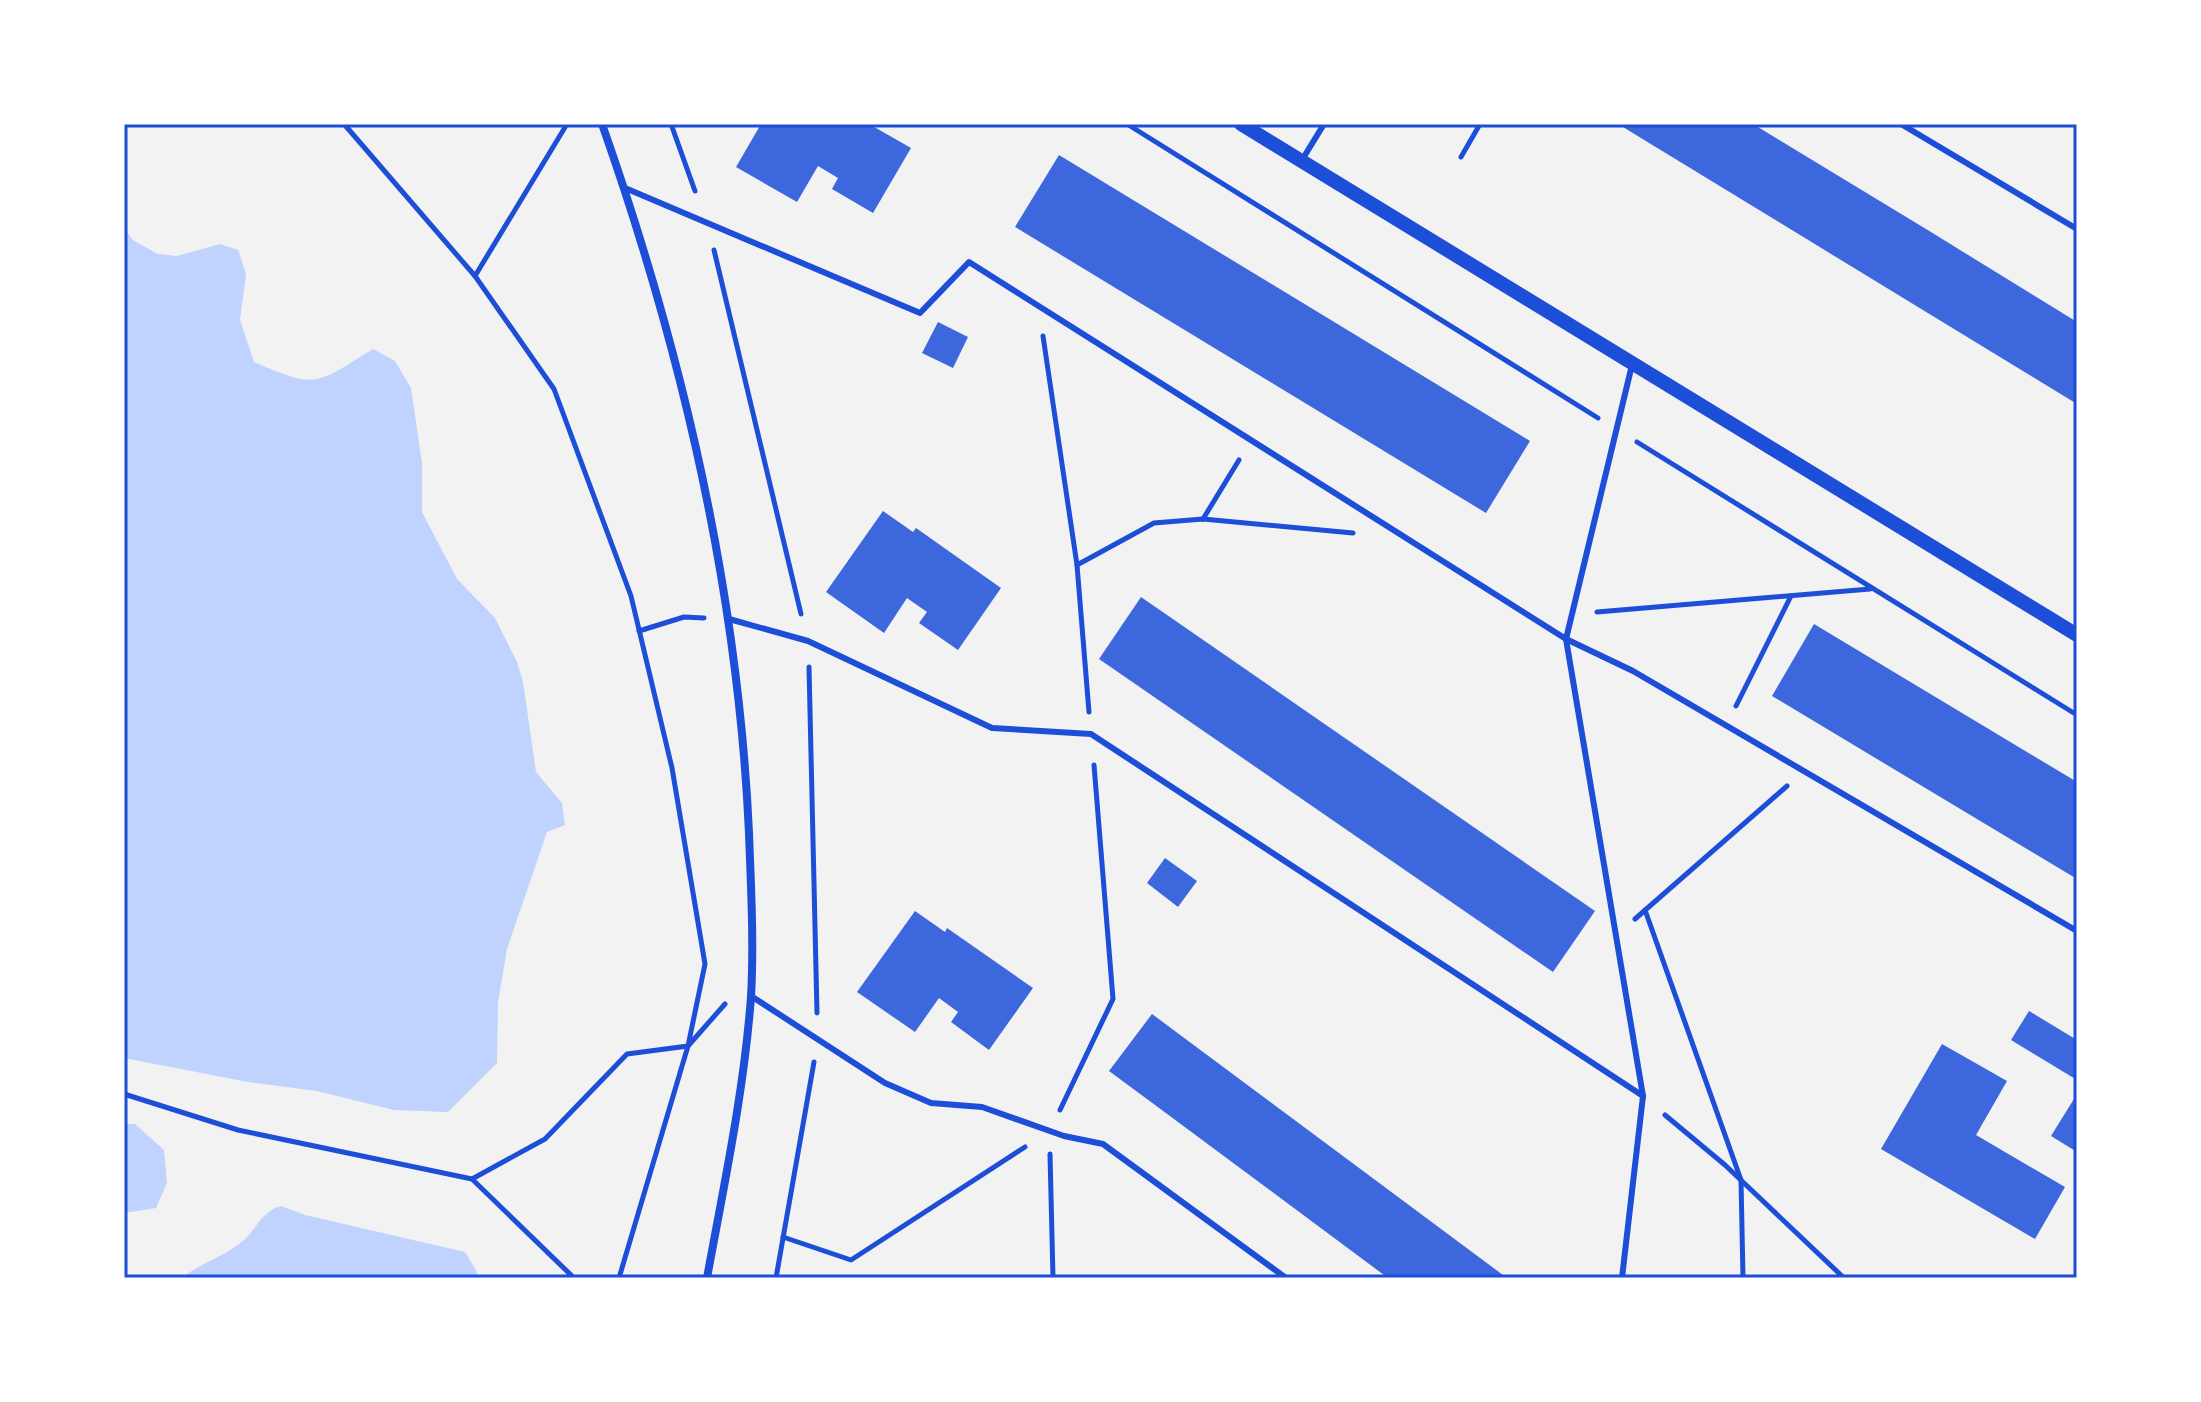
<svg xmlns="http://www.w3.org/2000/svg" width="2201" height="1402" viewBox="0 0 2201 1402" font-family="Mulish,sans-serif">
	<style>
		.water { fill: #bfd3fe }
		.building { fill: #3d67dc }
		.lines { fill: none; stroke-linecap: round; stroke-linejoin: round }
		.path { stroke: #1d4ed8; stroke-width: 5 }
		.service { stroke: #1d4ed8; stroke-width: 6 }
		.minor { stroke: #1d4ed8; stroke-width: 8 }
		.tertiary { stroke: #1d4ed8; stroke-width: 14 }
		.neatline { fill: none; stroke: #1d4ed8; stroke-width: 3 }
	</style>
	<rect width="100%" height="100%" fill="#f2f2f2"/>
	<!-- water -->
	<g class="water">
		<path d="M124,229L134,241L158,254L177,256L220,244L238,250L246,274L240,320L254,362C318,390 316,384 373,349L395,361L411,388L422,463V512L457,579L495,618L517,662L523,682L536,772L562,803L565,825L547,832L507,949L498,1002L497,1063L448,1112L394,1110L317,1091L248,1082L124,1058Z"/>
		<path d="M124,1124H135L164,1150L167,1183L156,1208L124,1213Z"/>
		<path d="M281,1206L305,1215L465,1252L477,1272V1278H182C201,1262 225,1257 244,1240C258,1227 262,1211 281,1206Z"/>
	</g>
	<!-- building -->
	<g class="building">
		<path d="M761,124H869L911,148L873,213L832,189L838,178L818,166L797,202L736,167Z"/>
		<path d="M1618,124H1753L1926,229L2077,322V404Z"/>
		<path d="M1059,155L1530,441L1486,513L1015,227Z"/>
		<path d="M938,322L968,337L953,368L922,353Z"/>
		<path d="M883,511L913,532L916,528L1001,588L958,650L919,623L927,612L907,598L884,633L826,592Z"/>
		<path d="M1141,597L1595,911L1553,972L1099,659Z"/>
		<path d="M1814,624L2077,782V879L1772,696Z"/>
		<path d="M1165,858L1197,881L1178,907L1147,883Z"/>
		<path d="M915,911L945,932L947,928L1033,988L989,1050L951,1022L958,1012L939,998L915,1032L857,992Z"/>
		<path d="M2029,1011L2077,1040V1080L2011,1040Z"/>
		<path d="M1152,1014L1507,1278H1388L1151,1102L1109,1071Z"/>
		<path d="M1942,1044L2007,1081L1976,1135L2065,1187L2035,1239L1881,1149Z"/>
		<path d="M2077,1094V1152L2051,1136Z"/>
	</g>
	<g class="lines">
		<!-- path -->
		<g class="path">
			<path d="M344,124L475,276L554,389L631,596L672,768L705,964L688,1046L619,1278"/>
			<path d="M671,124L695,191"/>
			<path d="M1127,124L1598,418"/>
			<path d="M1461,157L1480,124"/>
			<path d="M714,250L801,614"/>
			<path d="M475,276L567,124"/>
			<path d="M1043,336L1077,565"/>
			<path d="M1637,442L2077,715"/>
			<path d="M1203,519L1239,460"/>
			<path d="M1597,612L1870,589"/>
			<path d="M639,631L684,617L704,618"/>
			<path d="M809,667L817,1013"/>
			<path d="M1736,706L1791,596"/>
			<path d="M1089,712L1077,565L1154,523L1203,519L1353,533"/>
			<path d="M1645,910L1741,1180L1743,1278"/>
			<path d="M1635,919L1787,786"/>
			<path d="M124,1094L238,1130L472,1179L574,1278"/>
			<path d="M1060,1110L1113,999L1094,765"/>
			<path d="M1665,1115L1725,1165L1844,1278"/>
			<path d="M1050,1154L1053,1278"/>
			<path d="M472,1179L545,1139L627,1054L688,1046L725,1004"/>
			<path d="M783,1237L851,1260L1025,1147"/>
			<path d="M776,1278L814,1062"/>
		</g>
		<!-- service -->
		<g class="service">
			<path d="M1901,124L2077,229"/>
			<path d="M1302,160L1324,124"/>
			<path d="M625,188L920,313L969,262L1566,639L1633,671L2077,931"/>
			<path d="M729,619L808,641L992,728L1091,734L1643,1096"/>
			<path d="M751,996L885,1083L931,1103L982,1107L1064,1136L1103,1144L1286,1278"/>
			<path d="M1622,1278L1643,1096L1566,639L1632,365"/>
		</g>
		<!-- minor -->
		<path class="minor" d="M602,124C682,351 738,592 749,833C751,887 754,943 751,997C744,1091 724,1185 707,1278"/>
		<!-- tertiary -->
		<path class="tertiary" d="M1241,124L2077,635"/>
	</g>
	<!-- border -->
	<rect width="2201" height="1402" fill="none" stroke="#ffffff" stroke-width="252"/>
	<rect x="126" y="126" width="1949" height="1150" class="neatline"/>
</svg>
